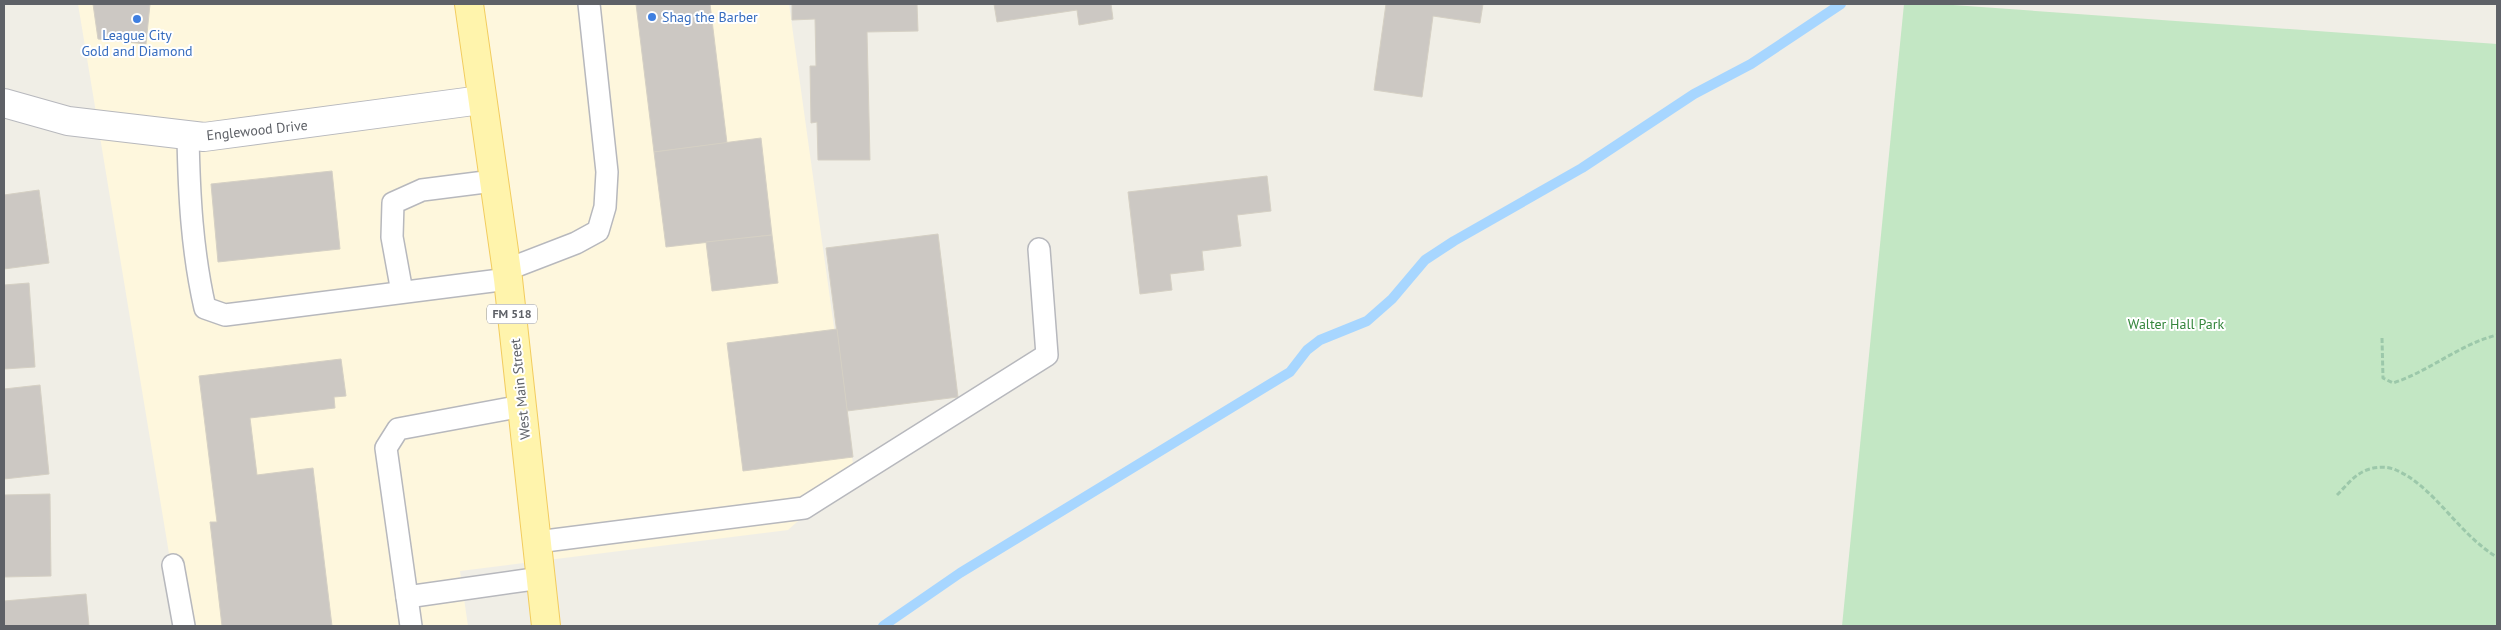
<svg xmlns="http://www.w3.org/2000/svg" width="2501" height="630" viewBox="0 0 2501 630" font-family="'PT Sans',sans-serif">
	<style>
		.commercial { fill: #fef7dd }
		.green { fill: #c3e7c4 }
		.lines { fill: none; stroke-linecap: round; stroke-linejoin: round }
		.stream { stroke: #a7d6ff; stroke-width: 10 }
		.building { fill: #ccc8c3; stroke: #d5d0c4 }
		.service-casing { stroke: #b7b8bd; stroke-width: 24 }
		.minor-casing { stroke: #b7b8bd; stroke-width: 30 }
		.primary-casing { stroke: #f2cc5e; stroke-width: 30 }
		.path { stroke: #9cc8aa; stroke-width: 3; stroke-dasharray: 5 2.5; stroke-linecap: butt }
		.service { stroke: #fff; stroke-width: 21 }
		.minor { stroke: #fff; stroke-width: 28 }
		.primary { stroke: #fff4ac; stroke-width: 28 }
		.shop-dot { fill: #3f7fe0; stroke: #fff; stroke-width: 2 }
		.labels { text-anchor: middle; stroke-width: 4; stroke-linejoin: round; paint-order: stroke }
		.shield { fill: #fff; stroke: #8e9095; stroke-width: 1 }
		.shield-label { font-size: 12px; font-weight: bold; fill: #5e6167 }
		.shop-label { font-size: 14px; fill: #366cbe; stroke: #fff; text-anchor: start }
		.street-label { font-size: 14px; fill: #5e6167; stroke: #fff }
		.park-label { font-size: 14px; fill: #35863c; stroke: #fff }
	</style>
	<rect width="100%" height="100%" fill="#f0eee6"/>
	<!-- commercial -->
	<path class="commercial" d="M78,4H789L854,471L788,530L460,571L468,626H181Z"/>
	<!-- green -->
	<path class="green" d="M1904,4H1939L2497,44V626H1842Z"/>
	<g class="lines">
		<!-- stream -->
		<path class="stream" d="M883,626L960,573L1290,372L1307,350L1320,340L1367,321L1392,299L1425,260L1454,241L1582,168L1694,94L1751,64L1841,4"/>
	</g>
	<!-- building -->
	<g class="building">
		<path d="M93,4H150L146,44L98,39Z"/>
		<path d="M636,4H710L727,143L654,152Z"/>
		<path d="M792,4H917L918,31L867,32L870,160H818L817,122L811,123L810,66H816L815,19L792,20Z"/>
		<path d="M994,4H1111L1113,19L1079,25L1077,10L997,22Z"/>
		<path d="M1386,4H1483L1480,23L1433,16L1422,97L1374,90Z"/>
		<path d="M761,138L772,235L666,247L654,152Z"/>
		<path d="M332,171L340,249L218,262L211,184Z"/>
		<path d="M1267,176L1271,211L1237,215L1241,246L1202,251L1204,270L1170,274L1172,290L1140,294L1128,192Z"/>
		<path d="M39,190L49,263L4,269V195Z"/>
		<path d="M938,234L958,397L847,411L826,248Z"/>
		<path d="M772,235L778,283L712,291L706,242Z"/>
		<path d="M29,283L35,367L4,369V285Z"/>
		<path d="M837,329L853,457L743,471L727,343Z"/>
		<path d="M341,359L346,396L334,397L335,408L250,418L257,475L313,468L332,626H222L210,522H217L199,376Z"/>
		<path d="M40,385L49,474L4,479V389Z"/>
		<path d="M50,494L51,576L4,577V495Z"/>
		<path d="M86,594L89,626H4V601Z"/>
	</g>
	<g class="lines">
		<!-- service casing -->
		<g class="service-casing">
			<g id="service">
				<path d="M188,135C189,194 192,251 205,308L225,315L508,279"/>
				<path d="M506,270L576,243L598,231L605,207L607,172L589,4"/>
				<path d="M402,292L392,237L393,203L422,190L493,181"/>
				<path d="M537,542L804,508L1047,355L1039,249"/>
				<path d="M173,565L184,626"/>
				<path d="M407,597L541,578"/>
				<path d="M411,626L386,448L398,429L522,406"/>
			</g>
		</g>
		<!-- minor casing -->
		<g class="minor-casing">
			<path id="minor" d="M4,103L68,121L204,137L481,100"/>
		</g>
		<!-- primary casing -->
		<g class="primary-casing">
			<path id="primary" d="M469,4L508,279L546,626"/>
		</g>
		<!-- path -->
		<g class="path">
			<path d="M2382,338L2383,378L2393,383C2430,371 2460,344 2497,335"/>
			<path d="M2337,495C2344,488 2351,479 2359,474C2369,467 2385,465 2396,470C2435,487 2459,535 2497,557"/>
		</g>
		<!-- service -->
		<use href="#service" class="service"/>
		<!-- minor -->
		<use href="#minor" class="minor"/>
		<!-- primary -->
		<use href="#primary" class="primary"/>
	</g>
	<!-- markers -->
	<g class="shop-dot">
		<circle cx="652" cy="17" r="5"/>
		<circle cx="137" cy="19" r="5"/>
	</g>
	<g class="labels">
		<!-- shield labels -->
		<rect class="shield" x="487" y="304.5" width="50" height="19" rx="4"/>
		<g class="shield-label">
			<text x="512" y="318">FM 518</text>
		</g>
		<!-- shop labels -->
		<g class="shop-label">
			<text x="662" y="22">Shag the Barber</text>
			<text x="137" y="40" text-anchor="middle">League City<tspan x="137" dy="16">Gold and Diamond</tspan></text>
		</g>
		<!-- street labels -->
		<g class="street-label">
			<text transform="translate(257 130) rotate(-6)" y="5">Englewood Drive</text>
			<text transform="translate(520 389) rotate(-96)" y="5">West Main Street</text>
		</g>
		<!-- park labels -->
		<g class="park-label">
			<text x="2176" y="329">Walter Hall Park</text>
		</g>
	</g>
	<!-- border -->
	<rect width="2501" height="630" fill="none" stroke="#5e6167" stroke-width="10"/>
</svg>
